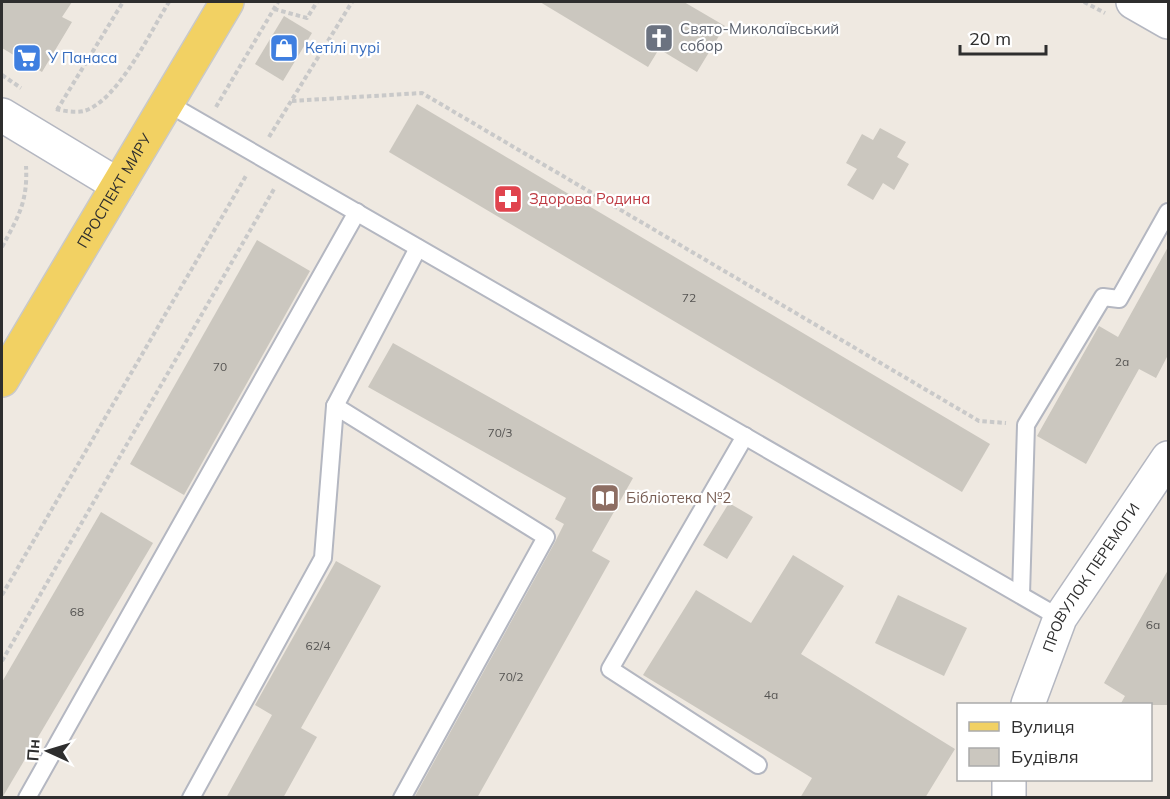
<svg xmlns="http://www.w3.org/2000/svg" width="1170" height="799" viewBox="0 0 1170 799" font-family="Mulish,sans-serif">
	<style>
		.building { fill: #cbc7bf }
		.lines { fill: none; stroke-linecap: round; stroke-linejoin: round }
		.service-casing { stroke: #b4b7c1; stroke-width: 20 }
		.minor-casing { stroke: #b4b7c1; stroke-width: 36 }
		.secondary-casing { stroke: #b4b7c1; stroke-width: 36 }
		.primary-casing { stroke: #c9c9c9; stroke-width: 36 }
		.path { stroke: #c9c9c9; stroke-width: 4; stroke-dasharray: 4.5 3; stroke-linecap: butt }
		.service { stroke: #fff; stroke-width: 16 }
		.minor { stroke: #fff; stroke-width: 33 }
		.secondary { stroke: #fff; stroke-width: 33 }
		.primary { stroke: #f2d163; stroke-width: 33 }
		.labels { text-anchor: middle; stroke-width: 4.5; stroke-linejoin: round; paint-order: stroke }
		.number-label { font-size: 12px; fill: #555452 }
		.worship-label { font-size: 15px; fill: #5b616d; stroke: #fff; text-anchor: start }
		.shop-label { font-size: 15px; fill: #366cbe; stroke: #fff; text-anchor: start }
		.street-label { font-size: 15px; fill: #2e2e2e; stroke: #fff }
		.health-label { font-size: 15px; fill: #be3a42; stroke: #fff; text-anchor: start }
		.education-label { font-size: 15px; fill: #785e54; stroke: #fff; text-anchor: start }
	</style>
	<rect width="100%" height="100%" fill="#efe9e1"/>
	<!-- building -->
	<g class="building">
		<path d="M2,2H72L62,17L72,22L42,72L2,48Z"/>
		<path d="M540,2H684L725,26L697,72L659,49L648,67Z"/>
		<path d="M284,16L312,33L283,81L255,64Z"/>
		<path d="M417,104L990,444L962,492L389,152Z"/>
		<path d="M880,128L906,142L897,157L909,164L894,190L883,183L873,200L847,185L857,169L846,163L862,134L873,140Z"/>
		<path d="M257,240L310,271L184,495L130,464Z"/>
		<path d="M1168,247V355L1156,378L1139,369L1086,464L1037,436L1099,326L1118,337Z"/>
		<path d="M393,343L633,478L592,551L610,561L477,798H414L555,542L564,524L555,519L566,498L368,387Z"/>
		<path d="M729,503L753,517L727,559L703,545Z"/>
		<path d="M101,512L153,543L2,798V682Z"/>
		<path d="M793,555L844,586L801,654L955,749L925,798H800L812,778L643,675L696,590L751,623Z"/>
		<path d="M336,561L381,586L301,728L317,737L283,798H226L272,715L255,705Z"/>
		<path d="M1168,570V705H1120L1125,696L1104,683Z"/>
		<path d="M898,595L967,628L944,676L875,643Z"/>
	</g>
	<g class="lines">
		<!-- service casing -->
		<g class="service-casing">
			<g id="service">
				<path d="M167,103L1060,618"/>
				<path d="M335,406L546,537L402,798"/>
				<path d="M745,436L610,669L758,765"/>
				<path d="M1021,595L1026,425L1103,297L1119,299L1168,212"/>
				<path d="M27,798L357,212"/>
				<path d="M191,798L323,558L335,406L418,248"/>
			</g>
		</g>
		<!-- minor casing -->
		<g class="minor-casing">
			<g id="minor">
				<path id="s1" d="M1028,704L1060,618L1168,458"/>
				<path d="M1009,780V798"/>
			</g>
		</g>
		<!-- secondary casing -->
		<g class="secondary-casing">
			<g id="secondary">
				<path d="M1133,2L1168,22"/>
				<path d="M2,115L118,185"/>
			</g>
		</g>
		<!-- primary casing -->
		<g class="primary-casing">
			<g id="primary">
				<path id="s2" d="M2,380L227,2"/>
			</g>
		</g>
		<!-- path -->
		<g class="path">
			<path d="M1084,2L1105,13"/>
			<path d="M274,9L307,18L317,2"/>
			<path d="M2,75L21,88"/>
			<path d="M292,101L422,93L979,421L1006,423"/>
			<path d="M216,107L278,2"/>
			<path d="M56,109C63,111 76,113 84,111C118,101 150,32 169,2"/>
			<path d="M57,110L123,2"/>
			<path d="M269,137L352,2"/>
			<path d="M2,247C18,217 28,202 26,166"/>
			<path d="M2,595L247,174"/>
			<path d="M2,661L274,189"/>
		</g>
		<!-- service -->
		<use href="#service" class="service"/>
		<!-- minor -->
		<use href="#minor" class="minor"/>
		<!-- secondary -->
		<use href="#secondary" class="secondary"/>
		<!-- primary -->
		<use href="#primary" class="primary"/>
	</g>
	<!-- icons -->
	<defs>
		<g id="church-square" transform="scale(1.5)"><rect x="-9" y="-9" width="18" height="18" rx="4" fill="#6b7280" stroke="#fff"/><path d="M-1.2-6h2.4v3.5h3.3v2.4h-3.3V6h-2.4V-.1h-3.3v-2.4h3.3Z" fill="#fff"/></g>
		<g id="shop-square" transform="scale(1.5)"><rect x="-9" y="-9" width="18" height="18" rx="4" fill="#3f7fe0" stroke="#fff"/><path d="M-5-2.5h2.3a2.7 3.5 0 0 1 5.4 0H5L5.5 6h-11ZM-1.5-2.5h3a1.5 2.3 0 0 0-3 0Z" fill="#fff"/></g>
		<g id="supermarket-square" transform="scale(1.5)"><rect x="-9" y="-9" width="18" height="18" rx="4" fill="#3f7fe0" stroke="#fff"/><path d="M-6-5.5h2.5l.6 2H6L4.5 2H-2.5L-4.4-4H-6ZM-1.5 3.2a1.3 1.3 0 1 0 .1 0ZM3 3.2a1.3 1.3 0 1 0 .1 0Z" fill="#fff"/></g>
		<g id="pharmacy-square" transform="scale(1.5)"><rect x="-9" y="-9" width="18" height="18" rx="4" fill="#e0444e" stroke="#fff"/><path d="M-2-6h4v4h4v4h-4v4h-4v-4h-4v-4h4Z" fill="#fff"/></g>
		<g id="library-square" transform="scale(1.5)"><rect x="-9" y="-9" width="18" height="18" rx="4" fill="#8d6e63" stroke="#fff"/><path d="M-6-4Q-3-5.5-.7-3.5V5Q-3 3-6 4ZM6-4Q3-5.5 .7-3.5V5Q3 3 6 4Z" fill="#fff"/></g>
	</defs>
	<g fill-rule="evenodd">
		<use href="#church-square" x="659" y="38"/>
		<use href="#shop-square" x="284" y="48"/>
		<use href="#supermarket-square" x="27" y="58"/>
		<use href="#pharmacy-square" x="508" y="199"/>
		<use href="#library-square" x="605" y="498"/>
	</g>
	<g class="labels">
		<!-- number labels -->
		<g class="number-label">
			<text x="689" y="302">72</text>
			<text x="1122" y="366">2а</text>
			<text x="220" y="371">70</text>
			<text x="500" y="437">70/3</text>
			<text x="77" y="616">68</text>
			<text x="1153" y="629">6а</text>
			<text x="318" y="650">62/4</text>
			<text x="511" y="681">70/2</text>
			<text x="771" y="699">4а</text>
		</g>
		<!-- worship labels -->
		<g class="worship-label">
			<text x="680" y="34">Свято-Миколаївський<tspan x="680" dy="17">собор</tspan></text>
		</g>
		<!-- shop labels -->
		<g class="shop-label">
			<text x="305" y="53">Кетілі пурі</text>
			<text x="48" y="63">У Панаса</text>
		</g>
		<!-- street labels -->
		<g class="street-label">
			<text dy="5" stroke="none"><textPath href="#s2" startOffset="220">ПРОСПЕКТ МИРУ</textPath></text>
			<text dy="5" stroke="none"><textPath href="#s1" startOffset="142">ПРОВУЛОК ПЕРЕМОГИ</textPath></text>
		</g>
		<!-- health labels -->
		<g class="health-label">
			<text x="529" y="204">Здорова Родина</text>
		</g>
		<!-- education labels -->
		<g class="education-label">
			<text x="626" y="503">Бібліотека №2</text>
		</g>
	</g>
	<!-- border -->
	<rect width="1170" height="799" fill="none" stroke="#2e2e2e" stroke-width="6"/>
	<!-- legend -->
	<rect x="957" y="703" width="195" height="78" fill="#ffffff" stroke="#ababab" stroke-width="1.5"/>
	<rect x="969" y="722" width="30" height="9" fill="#f2d163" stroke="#ababab" stroke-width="1.5"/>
	<text x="1011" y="733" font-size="18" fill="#2e2e2e">Вулиця</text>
	<rect x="969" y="748" width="30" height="18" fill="#cbc7bf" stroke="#ababab" stroke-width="1.5"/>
	<text x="1011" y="763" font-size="18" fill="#2e2e2e">Будівля</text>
	<!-- north arrow -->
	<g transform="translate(48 751) rotate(274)" stroke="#ffffff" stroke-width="4.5" paint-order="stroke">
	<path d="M0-4.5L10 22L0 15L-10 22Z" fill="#2e2e2e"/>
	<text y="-9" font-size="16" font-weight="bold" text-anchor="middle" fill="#2e2e2e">Пн</text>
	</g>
	<!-- scale -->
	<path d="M960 45v9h86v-9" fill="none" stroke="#2e2e2e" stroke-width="3"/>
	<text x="969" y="45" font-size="18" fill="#2e2e2e" stroke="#ffffff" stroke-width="4.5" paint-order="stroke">20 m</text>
</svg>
